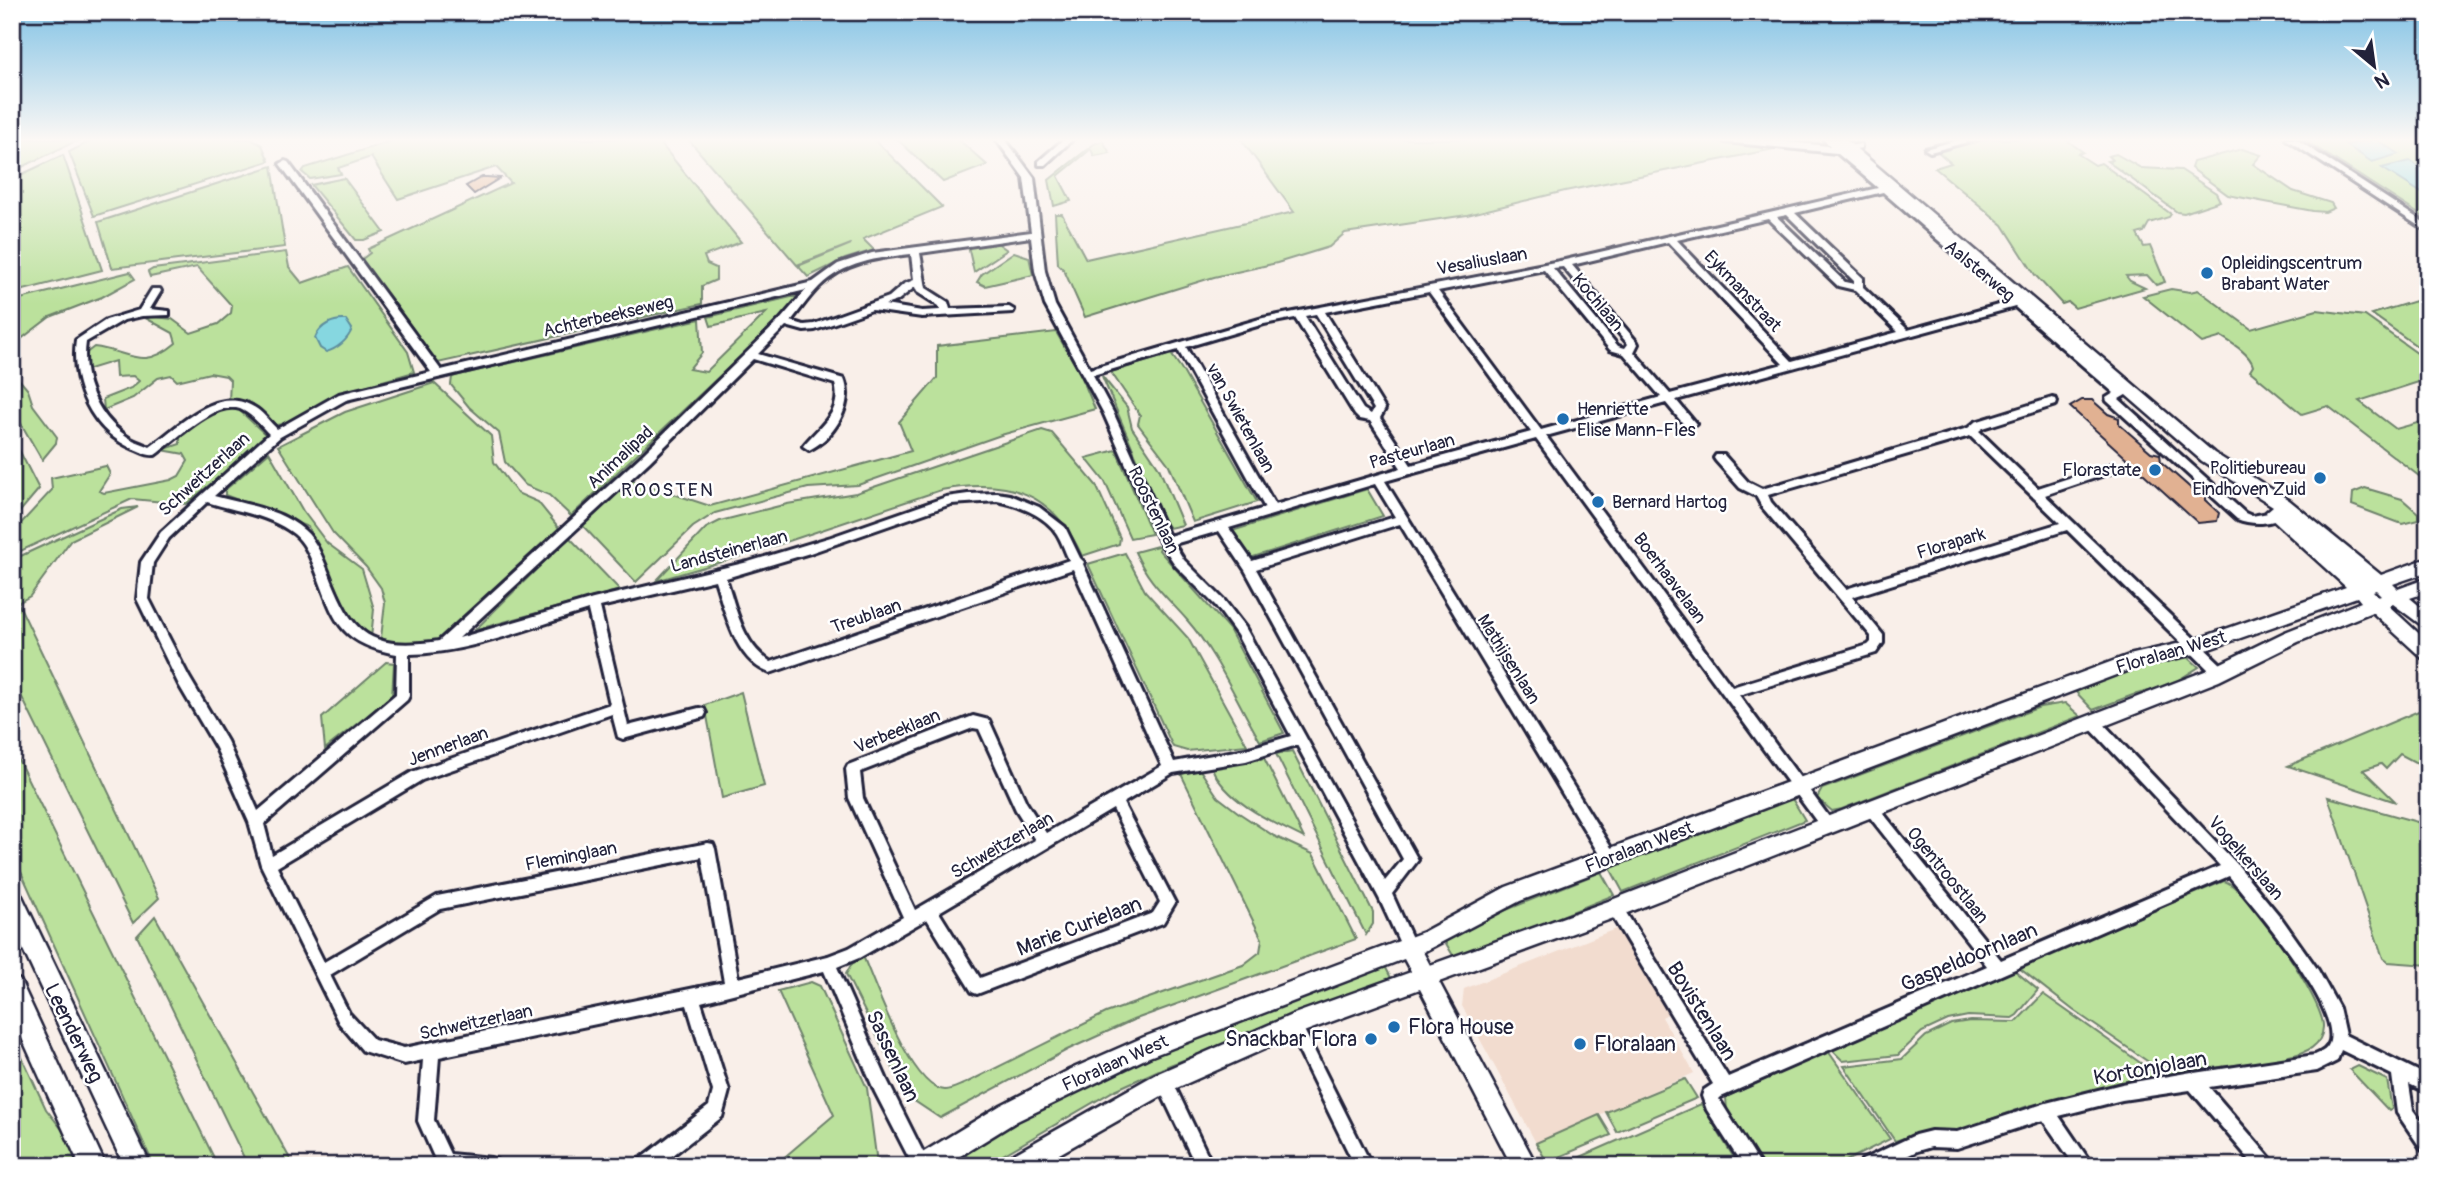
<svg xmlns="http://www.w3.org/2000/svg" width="2440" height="1178" viewBox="0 0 2440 1178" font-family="Pangolin,sans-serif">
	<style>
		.built { fill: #f2dccf }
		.green { fill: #bbe19c; stroke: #6e826c; stroke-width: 2 }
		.water { fill: #86d7e0; stroke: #5e8f9e; stroke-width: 2 }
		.building { fill: #e1b192; stroke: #22223b; stroke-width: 2 }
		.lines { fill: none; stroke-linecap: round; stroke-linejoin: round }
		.street-casing { stroke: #22223b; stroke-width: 6 }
		.secondary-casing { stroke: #22223b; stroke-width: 5 }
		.primary-casing { stroke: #22223b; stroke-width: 5 }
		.street { fill: #fff; fill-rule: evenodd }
		.secondary { fill: #fff; fill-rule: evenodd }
		.primary { fill: #fff; fill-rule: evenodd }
		.poi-dot { fill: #1f6fb2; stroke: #fff; stroke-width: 2.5 }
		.labels { text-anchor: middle; stroke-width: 5; stroke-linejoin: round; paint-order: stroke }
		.street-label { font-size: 18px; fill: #22223b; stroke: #fff }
		.poi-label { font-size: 18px; fill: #22223b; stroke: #fff; text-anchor: start }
		.neighbourhood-label { font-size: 19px; letter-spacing: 2px; fill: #22223b; stroke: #fff }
		.near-street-label { font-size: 21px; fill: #22223b; stroke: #fff }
		.near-poi-label { font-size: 21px; fill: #22223b; stroke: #fff; text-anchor: start }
	</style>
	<rect width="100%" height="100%" fill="#f9efe9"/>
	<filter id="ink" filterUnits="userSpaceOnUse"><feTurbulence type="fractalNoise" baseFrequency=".0143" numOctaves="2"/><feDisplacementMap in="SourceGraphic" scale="14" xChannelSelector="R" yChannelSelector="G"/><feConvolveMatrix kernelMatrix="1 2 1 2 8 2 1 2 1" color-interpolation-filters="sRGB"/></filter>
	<g filter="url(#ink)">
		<!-- built -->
		<path class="built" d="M1618,928L1671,1012L1662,1017L1694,1073L1536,1143L1462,1006L1464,989Z"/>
		<!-- green -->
		<g class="green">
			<path d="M12,139H80L12,172Z"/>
			<path d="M95,139H251L262,145L269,161L94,216L69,152Z"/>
			<path d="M398,139H657L741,242L704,256L707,264L716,268V280L702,286V304L438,363L362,259L370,253L368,249L511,183L496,167L398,199L371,157L338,168L341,174L310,179L302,172L305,168Z"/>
			<path d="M688,139H874L942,207L863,239L874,250L845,259L808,277L798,266L851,244L797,265Z"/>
			<path d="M897,139H958L987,165L943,182Z"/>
			<path d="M1241,139H1690L1784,147L1565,191L1467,215L1345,233L1329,247L1277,263L1214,277L1085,317L1064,270L1058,264L1055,214H1062L1086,259L1294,212Z"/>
			<path d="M1988,139H2073L2068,141L2083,152L2078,154L2095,165L2101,163L2171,214L2169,217L2149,223L2144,232L2137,234L2144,247L2150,246L2165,282L2156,285L2147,275L2126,276L2130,281L2145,288L2075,308L2068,302L2062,304L2035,275L2003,225L1935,168L1951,163L1937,151Z"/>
			<path d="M2303,139H2428V220Z"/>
			<path d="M1103,141L1110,153L1094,156L1091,149L1058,176L1071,201L1054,206L1049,180L1094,144Z"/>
			<path d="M2242,149L2261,155L2253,164L2293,191L2331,203L2334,208L2325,212L2313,211L2228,195L2191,168L2193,162Z"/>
			<path d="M2116,154L2141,168L2181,170L2216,193L2220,201L2184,213L2177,212L2107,161L2112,160L2108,156Z"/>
			<path d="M63,155L102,270L12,293V179Z"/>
			<path d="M272,166L285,247L112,268L98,222Z"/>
			<path d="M344,178L384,232L364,240H356L311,185Z"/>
			<path d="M996,242L1007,250L974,272L968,246Z"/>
			<path d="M286,252L289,267L302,283L348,267L408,352L414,372L341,393L283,424L276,425L249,402L229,401L230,380L226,376L210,373L177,381L171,375L158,378L133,398L104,410L103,399L131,388L139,381L133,376L116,377L115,361L86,370L85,354L94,347C129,351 142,372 176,343L173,333L140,315L172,319L191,333L218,324L231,313L232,306L197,267L150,277L148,272L153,269Z"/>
			<path d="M1014,252L1029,257L1033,275L985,286L977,282L982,274Z"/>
			<path d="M130,272L135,279L102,297L50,317L12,346V301Z"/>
			<path d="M2171,289L2190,292L2198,290L2251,329L2317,310L2365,316L2428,361V379L2359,401L2396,429L2428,420V483L2328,406L2302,414L2250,371L2253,366C2250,354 2233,344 2222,337L2202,343L2143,296Z"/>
			<path d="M791,297H796L797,303L571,516L549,495L525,485L505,462L499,433L469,407L451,385L452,377L459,375L700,319L702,353L689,369L706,372L766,313L711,326L708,317Z"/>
			<path d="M2428,297V354L2372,314Z"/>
			<path d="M1056,332L1080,373L1095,409L1001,435L858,485L808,488L715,513L693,527L636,582L582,525L628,479L710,506L911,451L899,422L937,378V346Z"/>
			<path d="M1171,354L1181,368L1257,502L1193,522L1169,465L1138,424L1140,415L1111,372Z"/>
			<path d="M12,371L28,390L33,405L57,437L56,443L42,460L12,408Z"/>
			<path d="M1102,376L1127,407L1132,428L1159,468L1183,525L1169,528L1164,522Z"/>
			<path d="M434,383L491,436L494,462L517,493L538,502L559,528L437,640C419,648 399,645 381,638L385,603L381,588L366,567L333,533L278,446L345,412Z"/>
			<path d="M221,408H237L268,437L186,504L132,499L12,555V533L52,490L51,478L106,466L110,474L99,491L104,493L171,480L179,476L188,461L184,454L162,450L180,444V436L194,419Z"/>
			<path d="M1042,430L1052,433L1096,485L1120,538L1119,544L1082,556C1053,491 1008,478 941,490L759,551L656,581L706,528L720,521L787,504L856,493Z"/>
			<path d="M12,436L39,489L12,521Z"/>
			<path d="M1116,450L1152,534L1130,538L1105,482L1086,458Z"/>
			<path d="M269,452L303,511L327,543L362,569L374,609L371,638L351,619L308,527L225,495V490Z"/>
			<path d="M2365,488L2402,499L2418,513V520L2402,524L2352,505L2353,493Z"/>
			<path d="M1367,489L1383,516L1250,558L1232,531Z"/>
			<path d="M138,507L71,540L30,596L18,603L159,898L133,923L12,677V560L122,509Z"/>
			<path d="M569,537L620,590L475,630Z"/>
			<path d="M1161,545L1159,550L1165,557L1229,629L1284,733L1260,741C1237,702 1217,654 1187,620C1165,595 1149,583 1135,552Z"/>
			<path d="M1125,553L1145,591L1188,638L1247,745L1187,751L1173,747L1088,564Z"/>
			<path d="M2188,657L2199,667L2169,686L2133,695L2093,710L2072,688L2138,665Z"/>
			<path d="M386,662L394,663L392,696L325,749L322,718Z"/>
			<path d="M741,692L764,786L722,798L705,705Z"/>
			<path d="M2065,703L2080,716L1842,809L1832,811L1817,798L1822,789L2040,707Z"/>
			<path d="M2428,707V769L2400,754L2386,769L2381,764L2363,770L2396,802L2288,766Z"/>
			<path d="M12,747L218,1166H154L12,852Z"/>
			<path d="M1292,751L1373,912V924L1366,935L1276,754Z"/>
			<path d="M1264,758L1304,838C1274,823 1226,802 1212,768Z"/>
			<path d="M1200,770L1218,797L1239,813L1274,836L1313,854L1356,939L1133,1020L1067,1050L940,1118L907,1096L846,974L851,965L863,956C875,984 912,1090 945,1090C951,1090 960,1085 966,1083L1106,1013L1243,965L1260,952L1262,939L1181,774Z"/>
			<path d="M1791,797L1805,820L1623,892L1610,868Z"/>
			<path d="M2328,797L2428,825V965L2388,962L2383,958Z"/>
			<path d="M1601,872L1614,895L1455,959L1444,940L1491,916Z"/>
			<path d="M2224,881C2247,886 2325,1003 2323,1027C2322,1047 2305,1053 2289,1056L2290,1058L2166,1074L2073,1010L2019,968Z"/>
			<path d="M155,916L294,1166H248L137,936Z"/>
			<path d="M1384,964L1393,982L1170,1065L1115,1090L984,1166H972L964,1152C1097,1072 1241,1020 1384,964Z"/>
			<path d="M2014,970L2038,990L2017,1015L2012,1018L1968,1016L1948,1020L1922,1032L1898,1055L1843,1061L1832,1050Z"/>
			<path d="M811,982L820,986L867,1088L877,1163L872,1166H774L834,1115L778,991Z"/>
			<path d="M2043,994L2159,1076L2028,1106L1955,1132L1926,1131L1895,1141L1844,1066L1902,1059L1926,1036L1951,1024L1970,1021L2016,1022Z"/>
			<path d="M12,1036L46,1109L64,1132L81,1166H12Z"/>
			<path d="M1828,1051L1890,1139L1836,1166H1761L1727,1112L1726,1097Z"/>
			<path d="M2358,1066L2387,1080L2392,1109L2389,1111L2350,1070Z"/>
			<path d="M1685,1079L1697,1098L1617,1132L1606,1112Z"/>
			<path d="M1701,1104L1739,1166H1560Z"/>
			<path d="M1599,1115L1611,1135L1547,1162L1536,1143Z"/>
		</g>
		<!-- water -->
		<g class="water">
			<path d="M2375,139L2399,154L2372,162L2346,145Z"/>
			<path d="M2410,161L2428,172V197L2382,168Z"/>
			<path d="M346,320L352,329C348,340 337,349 326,352L320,348L315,338C320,325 333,319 346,320Z"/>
		</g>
		<!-- building -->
		<g class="building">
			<path d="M482,177H487L500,178L474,194L466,186Z"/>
			<path d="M2082,400H2092L2108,414L2119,418V424L2151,452L2160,454L2161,462L2194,491L2205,494V500L2219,513L2217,521L2198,523L2070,407Z"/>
		</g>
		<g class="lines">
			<!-- street casing -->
			<g class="street-casing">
				<g id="street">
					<path d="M996,139H1005L1034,178L1045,271L1055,305L1090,369L1263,318L1565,260L1878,188L1837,153L1725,142L1721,139H1753L1830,146L1823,139H1832L1841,147L1861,144V148L1846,151L2123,389H2130L2131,392L2119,399L2245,513L2252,516L2279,511L2285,515C2273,525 2251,525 2237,519L2107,401L2106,398L2114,393L2015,307L1676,400L1696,424L1690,428L1686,427L1666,403L1546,436L1732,687L1868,645L1871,642V636L1762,507L1756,496L1740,488L1716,461L1714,458L1716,455H1724L1748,482L1762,489L1968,428L1975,422L2052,398L2056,399L2057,402L2056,405L1983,428L1979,431L2038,488L2112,464L2116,465L2118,468L2116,471L2045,495L2225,668L2226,672L2225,676L2220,677L2215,676L2067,530L1852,597L1883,635V643L1876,653L1739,695L1832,821L1834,825L1832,829L1827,831L1822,829L1536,439L1385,481L1615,854L1617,859L1615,864L1610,865L1605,864L1400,524L1256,569L1418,860L1392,894L1416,947L1414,952L1409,954L1404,952L1379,898L1297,745L1246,761L1173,773L1123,803L1175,903L1163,923L977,994L972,992L927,919L859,958L837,967L887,1080L930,1166H913L875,1092L824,971L701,1002L729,1091L722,1117L659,1166H637L639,1160L709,1106L713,1091L687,1005L439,1057L434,1120L450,1154L491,1158L497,1160L499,1166H438L418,1121L423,1060L404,1064L363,1051L339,1023L261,865L249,822L216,748L179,685L137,599L141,562L161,532L269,434C260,425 252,414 240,409C214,400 175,441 155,455C147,456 142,452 134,449C92,432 70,384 76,340L106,320L139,310L152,289H160L161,291L150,309L169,311V315L142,316L124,320L86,342C81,377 96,414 125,435C132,441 142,443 150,447C180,426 218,382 257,409C264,414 270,422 277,429L339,394L431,372L280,164L285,161L288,162L441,370L813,282L838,264L872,253L1031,232L1024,178ZM1883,192L2009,302L1908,330L1863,287V278L1795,213ZM1787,215L1854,281V284L1845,282L1777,217ZM1768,219L1838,286L1855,290L1898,332L1792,361L1677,240ZM1031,237L1035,271L1045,305L1103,412L1160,542L1176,566L1216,606L1237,635L1291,736L1246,749L1174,762L1083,564L1084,562L1080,558L1065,527L1039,507L1010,495L997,493L968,494L946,497L831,537L748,562L593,599L459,638L649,462L753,359L835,384C843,413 819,426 803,446L809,450C833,439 855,405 844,379L758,354L786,326L804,331L815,330L872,310L922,317L1013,312L1014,310L1009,307L950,309L948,302L926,288L920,253ZM1668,242L1783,364L1670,394L1634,352L1638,344L1637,342L1572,265ZM911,254L914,280L904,284L889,297L814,324L804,325L791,321C800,310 809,297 819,287C844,262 877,258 911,254ZM1563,267L1628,344L1625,348L1618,346L1553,268ZM1544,270L1610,350L1624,354L1661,397L1541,430L1438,291ZM915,287L917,292L939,306L940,310L922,311L885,305L897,301ZM806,290L780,320L641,456L439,641C368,651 352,634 328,571C322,557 316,540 304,530C281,509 243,504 214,496L280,437L346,400ZM1429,292L1531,432L1411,465L1380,418L1385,409L1325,312ZM1316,314L1374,409L1371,414L1363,409L1305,316ZM1295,318L1355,415L1359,419L1370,421L1401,468L1275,505L1186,347L1264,324ZM1178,350L1265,508L1169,536L1113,412L1093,375ZM1970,436L2060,523L1846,589L1771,502L1768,495ZM1375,484L1395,517L1252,561L1229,528ZM997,501C1018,505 1045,515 1057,534C1062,542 1065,552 1069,560L771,662C742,644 736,608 726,578L810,553L951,504ZM207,502C235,511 270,515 294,534C304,542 309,554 314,566C334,617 336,643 397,654L396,694L258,811L227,741L189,677L149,599L153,563L169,538ZM1219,531L1245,570L1403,859L1385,881L1245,627L1224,600L1184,560L1174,544ZM1073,569L1162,766L1046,833L1026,802L989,720L973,716L848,765L846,769L849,798L903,917L849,948L828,956L738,978L715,849L713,844L708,843L437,896L324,962L277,867L422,780L612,714L618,737L623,739L704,717L706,713L704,709L699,708L628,726L600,607L715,580C726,613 734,660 770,673ZM588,610L610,704L412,772L272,855L264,824L407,700L409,696V654C471,653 530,627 588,610ZM973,728L979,729L1016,810L1035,840L915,910L863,798L860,772ZM1113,809L1160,902L1153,913L980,978L939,912ZM702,857L724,982L404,1048L374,1040L349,1013L330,975L440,909Z"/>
					<path d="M1064,139H1073L1045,165H1039V161Z"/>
					<path d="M1962,139H1978L1930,152L1925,149Z"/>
					<path d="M2286,139H2296L2428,225V232Z"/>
					<path d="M2093,716L2098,718L2236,863L2282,919L2318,970L2339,1008L2345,1035L2428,1076V1093L2409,1084L2413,1110L2428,1130V1152L2422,1150L2397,1113L2392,1075L2341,1050L2337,1061L2317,1071L2209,1087L2272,1160L2274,1166H2255L2190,1090L2122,1100L2059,1116L2093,1166H2075L2043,1120L1957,1148L1931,1147L1917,1151L1886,1166H1860L1862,1160L1915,1135L1931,1131L1957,1132L2046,1103L2122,1084L2192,1072L2195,1073L2315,1055C2322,1052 2328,1049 2330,1041C2338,1003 2253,906 2229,876L1721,1097L1719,1099L1761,1166H1743L1707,1110L1702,1096L1704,1090L1713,1084L1610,913L1608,908L1610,903L1615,901L1620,903L1728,1077L1987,966L1865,811L1863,807L1865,803L1870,801L1875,803L2001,960L2220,866L2088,726L2086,722L2088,718Z"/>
					<path d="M1294,1017L1299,1020L1372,1166H1355L1286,1025L1289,1020Z"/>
					<path d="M1164,1074L1170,1076L1213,1166H1196L1156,1082L1158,1076Z"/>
				</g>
			</g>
			<!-- secondary casing -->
			<g class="secondary-casing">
				<path id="secondary" d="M1831,139H1845L2214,453L2289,500L2381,575L2428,558V572L2393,584L2398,589L2428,578V592L2410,598L2428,613V630L2393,604L2389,606L2428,642V660L2422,658L2372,612L2298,642L2219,681L1622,915L1439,982L1537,1166H1512L1420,989L1298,1034L1172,1090L1038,1166H1003L1007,1158L1156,1074L1294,1014L1411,972L1404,959L1149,1057L1017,1121L944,1166H910L914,1158L1001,1105L1069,1070L1144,1037L1423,932L1506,887L2129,655L2194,640L2346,587L2268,516L2266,512L2273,506L2202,461ZM2376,590L2381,595L2378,596L2373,591ZM2357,597L2361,602L2285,632L2205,671L1614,899L1430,965L1423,952L1520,901L2137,667L2195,654Z"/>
			</g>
			<!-- primary casing -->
			<g class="primary-casing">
				<g id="primary">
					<path d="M12,889L20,892L151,1166H124L12,926Z"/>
					<path d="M12,977L20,980L106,1166H80L12,1016Z"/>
				</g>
			</g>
			<!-- street -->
			<use href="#street" class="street"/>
			<!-- secondary -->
			<use href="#secondary" class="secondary"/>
			<!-- primary -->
			<use href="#primary" class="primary"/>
		</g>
	</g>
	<!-- sky -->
	<linearGradient id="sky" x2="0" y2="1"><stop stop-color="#81c2e5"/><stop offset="0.46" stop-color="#fcf8f5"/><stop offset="1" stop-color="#fcf8f5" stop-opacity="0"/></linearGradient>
	<rect width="2440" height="304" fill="url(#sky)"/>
	<!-- markers -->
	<g class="poi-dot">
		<circle cx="2207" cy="273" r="7"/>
		<circle cx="1563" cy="419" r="7"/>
		<circle cx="2155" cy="470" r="7"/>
		<circle cx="2320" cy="478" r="7"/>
		<circle cx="1598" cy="502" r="7"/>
		<circle cx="1394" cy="1027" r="7"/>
		<circle cx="1371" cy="1039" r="7"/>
		<circle cx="1580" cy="1044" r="7"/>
	</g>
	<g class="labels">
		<!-- street labels -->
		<g class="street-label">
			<text transform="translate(1482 261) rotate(-10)" y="6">Vesaliuslaan</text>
			<text transform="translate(1980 271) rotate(40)" y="6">Aalsterweg</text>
			<text transform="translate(1743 291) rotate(47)" y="6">Eykmanstraat</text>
			<text transform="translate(1598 302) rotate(50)" y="6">Kochlaan</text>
			<text transform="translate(608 316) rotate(-13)" y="6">Achterbeekseweg</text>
			<text transform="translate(1241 418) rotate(61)" y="6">van Swietenlaan</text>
			<text transform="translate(1412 451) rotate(-16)" y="6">Pasteurlaan</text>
			<text transform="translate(620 457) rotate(-43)" y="6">Animalipad</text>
			<text transform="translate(204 474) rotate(-42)" y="6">Schweitzerlaan</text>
			<text transform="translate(1154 510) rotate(64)" y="6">Roostenlaan</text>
			<text transform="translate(1951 543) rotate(-17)" y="6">Florapark</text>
			<text transform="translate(729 551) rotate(-15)" y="6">Landsteinerlaan</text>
			<text transform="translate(1670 578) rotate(53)" y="6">Boerhaavelaan</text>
			<text transform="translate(866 616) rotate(-19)" y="6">Treublaan</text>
			<text transform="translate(2171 652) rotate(-16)" y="6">Floralaan West</text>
			<text transform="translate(1509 659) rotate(58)" y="6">Mathijsenlaan</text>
			<text transform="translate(897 731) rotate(-22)" y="6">Verbeeklaan</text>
			<text transform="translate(448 746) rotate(-20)" y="6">Jennerlaan</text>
			<text transform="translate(1002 845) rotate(-30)" y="6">Schweitzerlaan</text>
			<text transform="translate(1639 847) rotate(-21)" y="6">Floralaan West</text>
			<text transform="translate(571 856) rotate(-11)" y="6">Fleminglaan</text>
			<text transform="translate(2246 858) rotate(49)" y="6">Vogelkerslaan</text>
			<text transform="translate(1948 875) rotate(51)" y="6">Ogentroostlaan</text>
			<text transform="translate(476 1022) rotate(-12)" y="6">Schweitzerlaan</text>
			<text transform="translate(1115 1063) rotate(-24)" y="6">Floralaan West</text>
		</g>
		<!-- poi labels -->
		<g class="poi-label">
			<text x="2221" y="269">Opleidingscentrum<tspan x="2221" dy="21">Brabant Water</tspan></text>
			<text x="1577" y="415">Henriette<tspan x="1577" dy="21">Elise Mann-Fles</tspan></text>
			<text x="2306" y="474" text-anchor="end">Politiebureau<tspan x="2306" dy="21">Eindhoven Zuid</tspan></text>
			<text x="2141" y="476" text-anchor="end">Florastate</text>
			<text x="1612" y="508">Bernard Hartog</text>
		</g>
		<!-- neighbourhood labels -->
		<g class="neighbourhood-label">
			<text x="668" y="496">ROOSTEN</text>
		</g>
		<!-- near-street labels -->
		<g class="near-street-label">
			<text transform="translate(1079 926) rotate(-21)" y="7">Marie Curielaan</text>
			<text transform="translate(1969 957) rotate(-23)" y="7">Gaspeldoornlaan</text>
			<text transform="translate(1702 1011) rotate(58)" y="7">Bovistenlaan</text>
			<text transform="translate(74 1033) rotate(64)" y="7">Leenderweg</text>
			<text transform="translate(893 1056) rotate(65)" y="7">Sassenlaan</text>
			<text transform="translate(2150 1068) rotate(-10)" y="7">Kortonjolaan</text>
		</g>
		<!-- near-poi labels -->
		<g class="near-poi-label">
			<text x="1408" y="1034">Flora House</text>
			<text x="1357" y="1046" text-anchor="end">Snackbar Flora</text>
			<text x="1594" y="1051">Floralaan</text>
		</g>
	</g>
	<!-- margin -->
	<rect width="2440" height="1178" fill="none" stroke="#fff" stroke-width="42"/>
	<rect x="21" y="21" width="2398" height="1136" fill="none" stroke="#22223b" stroke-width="2.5" filter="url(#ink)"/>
	<!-- north arrow -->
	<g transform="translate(2374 66) rotate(151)" stroke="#ffffff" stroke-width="5" paint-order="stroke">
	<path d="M0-5L12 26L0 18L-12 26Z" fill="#22223b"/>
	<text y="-10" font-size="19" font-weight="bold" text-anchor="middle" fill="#22223b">N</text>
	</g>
</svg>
